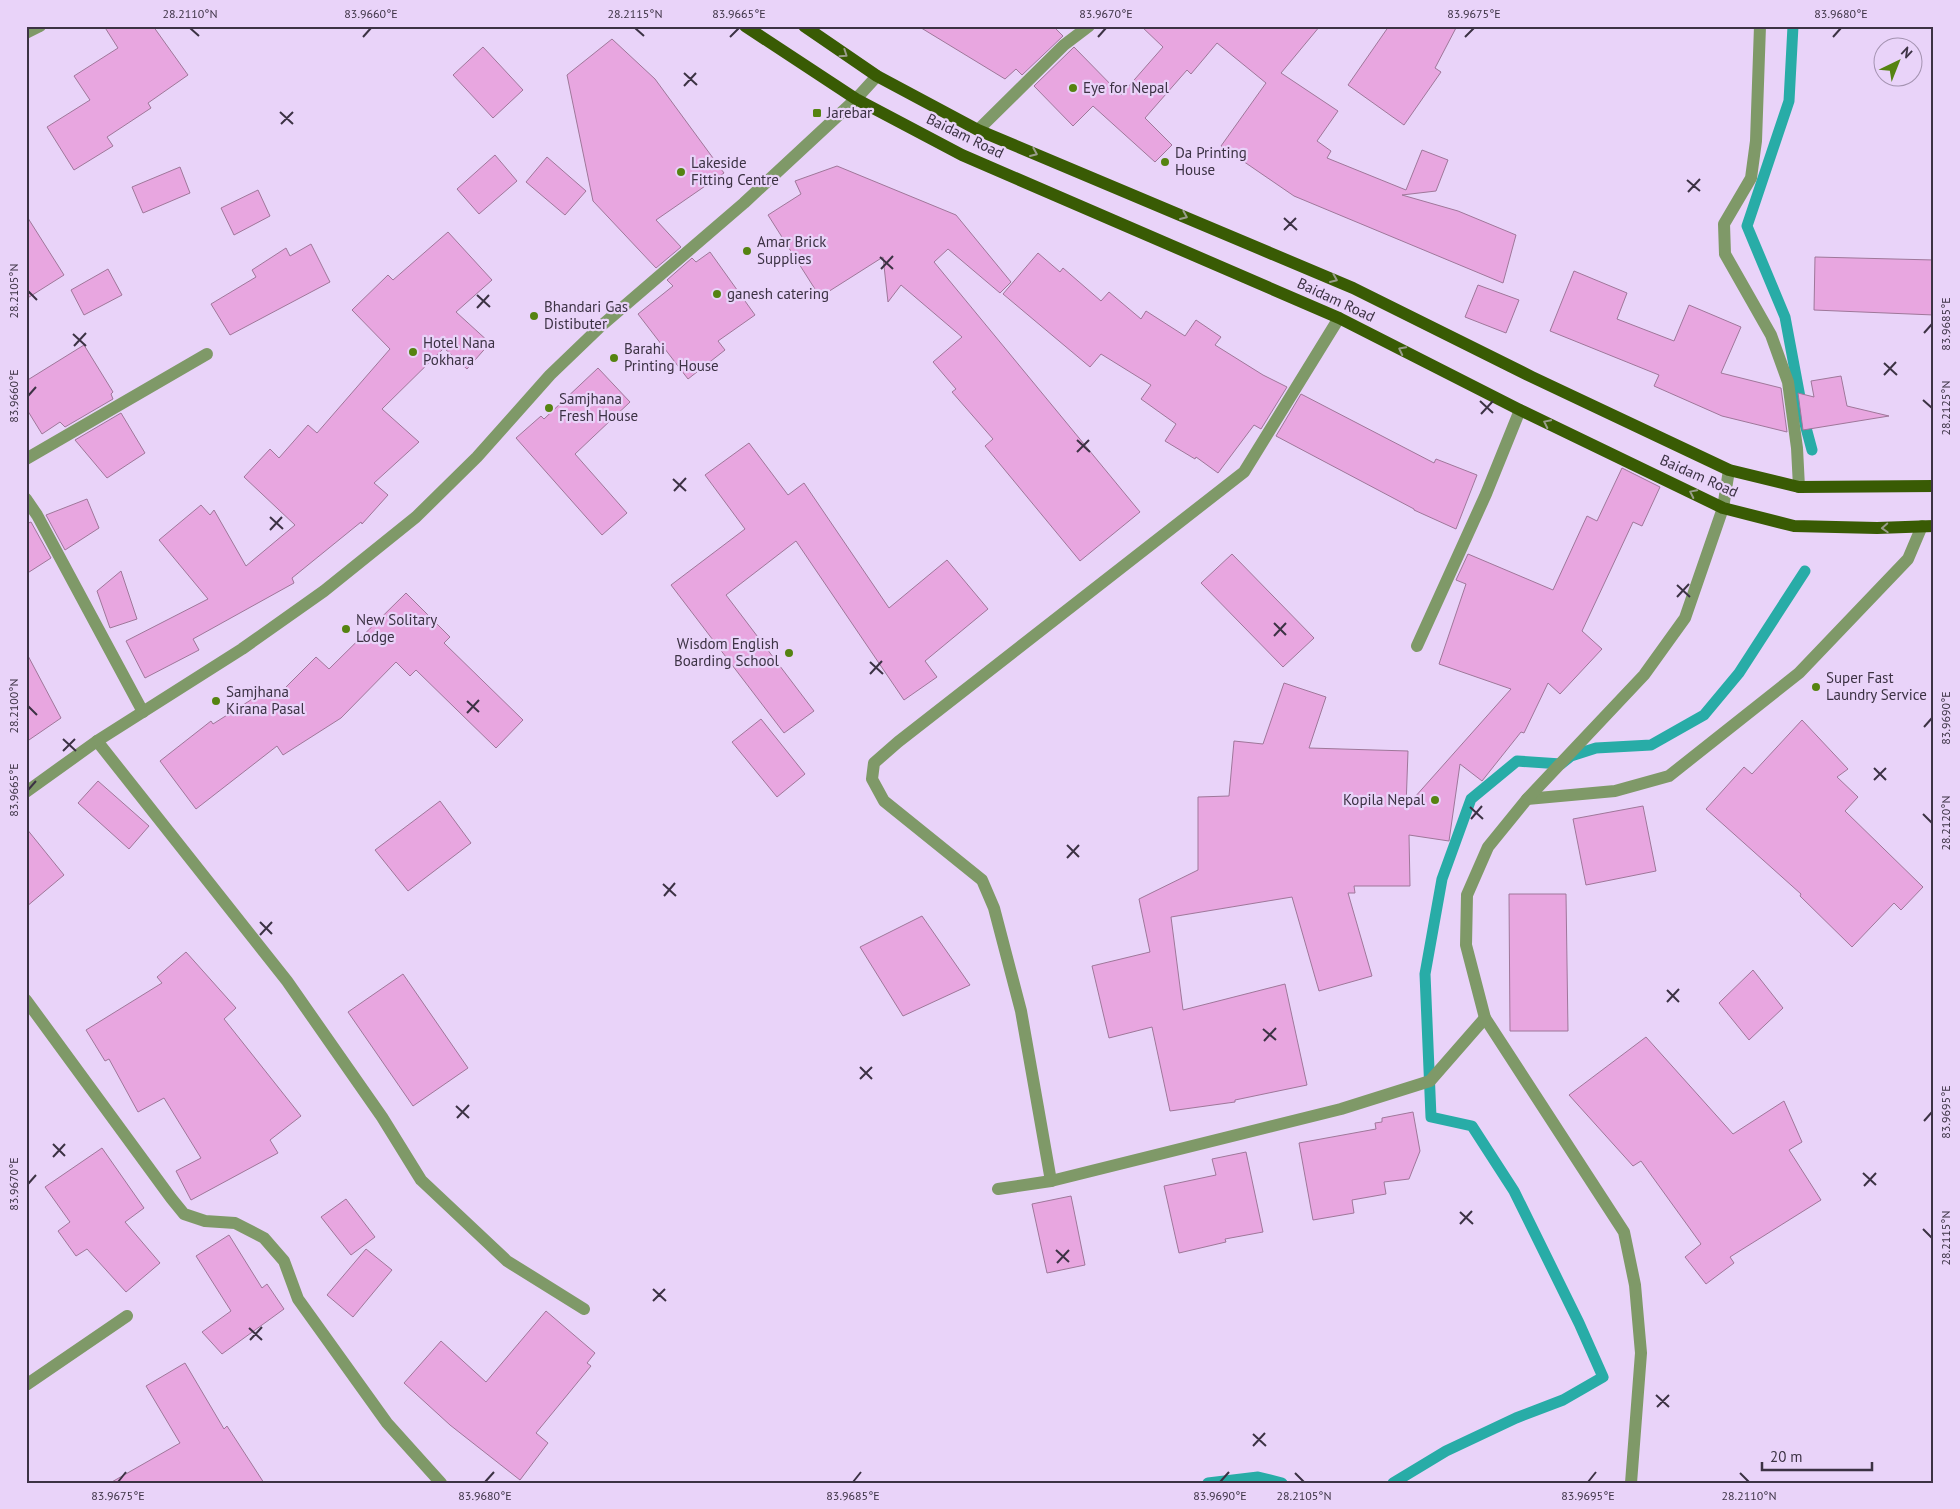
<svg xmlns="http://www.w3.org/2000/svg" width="1960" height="1509" viewBox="0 0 1960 1509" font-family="'PT Sans',sans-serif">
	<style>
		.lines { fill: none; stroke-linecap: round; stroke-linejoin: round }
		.stream { stroke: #28aca7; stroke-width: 11 }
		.building { fill: #e8a6e0; stroke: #9f779a }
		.minor { stroke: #7f9968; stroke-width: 12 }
		.major { stroke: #395b04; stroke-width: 12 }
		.oneway { stroke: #9a9d8b }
		.ticks { fill: none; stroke: #3c3244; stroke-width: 2 }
		.poi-dot { fill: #558311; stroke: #e9d3f9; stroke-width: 2 }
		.labels { text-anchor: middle; stroke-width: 4.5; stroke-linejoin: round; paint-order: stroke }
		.poi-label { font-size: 15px; fill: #3c3244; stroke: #e9d3f9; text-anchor: start }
		.street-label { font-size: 15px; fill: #3c3244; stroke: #e9d3f9 }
		.neatline { fill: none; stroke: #3c3244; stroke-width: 2 }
		.ticks-label { font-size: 12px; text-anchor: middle; fill: #3c3244 }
	</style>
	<rect width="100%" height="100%" fill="#e9d3f9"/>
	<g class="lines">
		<!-- stream -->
		<g class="stream">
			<path d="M1793,26L1789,101L1747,226L1785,317L1805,424L1812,450"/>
			<path d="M1208,1483L1258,1477L1282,1483"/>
			<path d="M1393,1483L1446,1451L1516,1418L1563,1400L1603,1377L1579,1323L1514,1191L1472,1126L1431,1117L1425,974L1442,879L1471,799L1517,761L1561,764L1571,756L1596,748L1651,745L1704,715L1739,673L1805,571"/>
		</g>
	</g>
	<!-- building -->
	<g class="building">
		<path d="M104,26H153L188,75L148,103L151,108L107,137L113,146L74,170L47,127L90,100L74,76L118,48Z"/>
		<path d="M918,26H1053L1063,36L1022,75L1016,69L1005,79Z"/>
		<path d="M1141,26H1320L1281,73L1338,111L1317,141L1331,151L1327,158L1406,190L1422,150L1448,160L1436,191L1402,195L1458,211L1516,235L1503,283L1294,196L1221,146L1266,83L1217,43L1191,74L1187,70L1145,118L1172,145L1155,162L1093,106L1073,126L1034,86L1074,47L1121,95L1163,47Z"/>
		<path d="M1389,26H1457L1435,68L1441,72L1404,125L1348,85Z"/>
		<path d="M612,39L655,79L724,173L656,220L681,247L656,268L593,201L567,75Z"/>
		<path d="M483,47L523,90L493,118L453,75Z"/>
		<path d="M495,155L517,181L479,214L457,189Z"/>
		<path d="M547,157L586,191L565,215L526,182Z"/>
		<path d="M837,166L956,215L1011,282L1000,293L948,249L934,262L1140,512L1080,561L985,446L993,439L952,392L956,389L933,362L962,337L901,285L888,302L883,257L820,297L768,215L801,194L795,181Z"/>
		<path d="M180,167L190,193L143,213L132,187Z"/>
		<path d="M258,190L270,216L234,235L221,208Z"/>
		<path d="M26,215L64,275L26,299Z"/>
		<path d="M448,232L492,280L456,312L490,343L467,369L444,348L382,409L419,442L374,483L388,495L362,524L361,522L292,578L294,583L193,639L199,650L145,678L126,641L208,599L159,540L201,505L210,515L214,510L246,566L295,525L244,477L270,449L279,458L308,425L317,433L390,349L352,310L388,275L393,280Z"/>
		<path d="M311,244L330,282L230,335L211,304L256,277L252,270L286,248L290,256Z"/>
		<path d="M710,252L755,315L718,341L725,350L688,379L638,314L673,286L667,280L692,258L696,262Z"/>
		<path d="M1038,253L1060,272L1063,268L1101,301L1109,292L1141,319L1146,311L1185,336L1196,320L1221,337L1215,345L1263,375L1287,387L1261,429L1254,425L1218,473L1196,457L1195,459L1165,441L1176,424L1141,399L1151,385L1101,354L1090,367L1003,294Z"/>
		<path d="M1815,257L1934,260V315L1814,310Z"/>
		<path d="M108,269L122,295L84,315L71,290Z"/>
		<path d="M1574,271L1627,293L1617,319L1674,341L1689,305L1741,327L1721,373L1781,388L1787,432L1722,416L1654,386L1659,375L1550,331Z"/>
		<path d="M1478,285L1519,300L1506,333L1465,317Z"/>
		<path d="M84,345L113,392L111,394L113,399L65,427L60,422L42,434L26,408V381Z"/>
		<path d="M598,368L630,402L575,454L627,513L602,535L516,438L541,416L544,419Z"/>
		<path d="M1841,376L1847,406L1889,416L1803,430L1798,393L1814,397L1811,381Z"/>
		<path d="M1301,394L1434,463L1436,459L1477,475L1456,529L1414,510V509L1276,436Z"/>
		<path d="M121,413L145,453L107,478L75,440Z"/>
		<path d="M749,443L788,495L804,483L889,608L947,560L988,609L925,661L937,677L904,700L796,541L726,595L814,711L784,733L671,585L745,529L705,475Z"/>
		<path d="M1622,468L1660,487L1642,526L1633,522L1582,631L1602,649L1560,694L1548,683L1524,733L1521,732L1482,781L1460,764L1449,841L1409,835L1410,886H1354L1355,893H1348L1372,976L1319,991L1292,897L1171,917L1183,1010L1285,984L1307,1085L1235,1100V1102L1170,1111L1152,1027L1109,1038L1092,966L1150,952L1139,899L1198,870V797L1229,796L1234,741L1263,744L1284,683L1326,697L1309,748L1408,751L1406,807L1511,689L1439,664L1466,584L1456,580L1468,554L1553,590L1587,516L1597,521Z"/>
		<path d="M87,499L99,528L65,550L46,515Z"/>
		<path d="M31,522L51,558L26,574V524Z"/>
		<path d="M1232,554L1314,638L1283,667L1201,583Z"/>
		<path d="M121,571L137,619L110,628L97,591Z"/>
		<path d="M406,593L450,637L444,643L523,720L496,748L416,670L410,676L396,662L341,718L283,755L277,746L196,809L160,761L211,721L213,724L268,689L274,699L316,657L329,669Z"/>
		<path d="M26,652L61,718L26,742Z"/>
		<path d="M761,719L805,774L777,797L732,742Z"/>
		<path d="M1802,720L1848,769L1837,777L1858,797L1845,811L1923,887L1901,910L1894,903L1852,947L1800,896L1801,894L1706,809L1744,767L1752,774Z"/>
		<path d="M98,781L149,826L129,849L78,803Z"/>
		<path d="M440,801L471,843L408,891L375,850Z"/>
		<path d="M1643,806L1656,871L1586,885L1573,819Z"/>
		<path d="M26,828L64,875L26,907Z"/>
		<path d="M1509,894H1566L1568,1031H1510Z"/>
		<path d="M922,916L970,985L903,1016L860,947Z"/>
		<path d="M186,952L236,1008L224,1019L301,1116L270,1140L278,1153L191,1200L176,1171L201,1158L164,1098L138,1112L109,1059L105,1061L86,1030L162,983L157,977Z"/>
		<path d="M1753,970L1783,1008L1749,1040L1719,1003Z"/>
		<path d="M403,974L468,1068L413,1106L348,1012Z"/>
		<path d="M1646,1037L1733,1134L1784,1101L1802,1142L1789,1150L1821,1200L1730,1257L1734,1263L1706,1284L1685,1257L1701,1244L1641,1161L1633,1166L1569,1095Z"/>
		<path d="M1413,1112L1420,1151L1409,1179L1384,1182L1386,1194L1352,1200L1354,1213L1313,1220L1299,1143L1376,1129L1375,1123L1382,1122V1118Z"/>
		<path d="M102,1148L144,1208L125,1222L160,1263L126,1292L87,1249L76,1256L58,1231L70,1222L45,1187Z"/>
		<path d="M1246,1152L1263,1232L1225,1239L1226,1242L1179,1253L1164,1186L1216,1175L1212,1159Z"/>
		<path d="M1071,1196L1085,1265L1047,1273L1032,1204Z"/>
		<path d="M346,1199L375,1237L351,1255L321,1217Z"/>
		<path d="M229,1235L262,1288L267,1284L284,1309L222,1354L202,1332L231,1311L196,1256Z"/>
		<path d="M366,1249L392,1270L353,1317L327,1295Z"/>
		<path d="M546,1311L595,1353L587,1363L591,1366L536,1433L548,1443L520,1480L450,1425L404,1383L441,1341L486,1382Z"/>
		<path d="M185,1363L224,1429L227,1426L264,1483H110L180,1443L146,1386Z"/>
	</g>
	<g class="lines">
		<!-- minor -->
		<g class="minor">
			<path d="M1760,26L1756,141L1751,178L1724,224L1725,254L1771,335L1788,382L1797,448L1799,487"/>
			<path d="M26,33L40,26"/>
			<path d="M978,130L1064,45L1089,26"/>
			<path d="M26,459L207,354"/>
			<path d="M26,499L37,515L143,712"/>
			<path d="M1417,646L1486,494L1520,410"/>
			<path d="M97,741L287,981L382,1117L421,1180L507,1261L584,1309"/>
			<path d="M26,792L97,741L242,649L324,591L416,517L477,457L550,375L601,326L744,203L856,99L877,76"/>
			<path d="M1527,799L1615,791L1669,776L1799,673L1908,559L1922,526"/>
			<path d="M26,1000L171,1198L184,1214L205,1221L235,1223L264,1238L284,1261L298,1299L387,1423L441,1483"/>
			<path d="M1051,1181L1021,1011L994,908L982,880L884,801L872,779L874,763L898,742L1244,472L1339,318"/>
			<path d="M998,1189L1051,1181L1341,1109L1430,1081L1485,1018"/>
			<path d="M26,1385L127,1316"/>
			<path d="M1631,1483L1641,1353L1635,1285L1624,1232L1485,1018L1466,945L1467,895L1488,847L1527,799L1644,675L1685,618L1723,508L1729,470"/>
		</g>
		<!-- major -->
		<g class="major">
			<path d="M745,26L856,99L962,155L1339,318L1520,410L1723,508L1794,526L1877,528L1934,526"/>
			<path d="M804,26L877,76L978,130L1353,288L1532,377L1729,470L1799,487L1934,486"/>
		</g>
	</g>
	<!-- one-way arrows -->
	<defs><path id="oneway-chevron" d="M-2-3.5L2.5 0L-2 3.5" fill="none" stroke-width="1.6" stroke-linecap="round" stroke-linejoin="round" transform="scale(1.25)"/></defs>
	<g class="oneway">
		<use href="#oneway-chevron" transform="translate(844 54) rotate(34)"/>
		<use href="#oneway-chevron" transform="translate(1034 153) rotate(23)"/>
		<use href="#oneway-chevron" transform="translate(1184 216) rotate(23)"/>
		<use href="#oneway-chevron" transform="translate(1334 279) rotate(23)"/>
		<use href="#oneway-chevron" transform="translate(1402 350) rotate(-153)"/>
		<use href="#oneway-chevron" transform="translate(1547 423) rotate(-154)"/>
		<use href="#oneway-chevron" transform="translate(1693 493) rotate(-154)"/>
		<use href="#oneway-chevron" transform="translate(1885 528) rotate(177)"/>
	</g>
	<!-- ticks -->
	<path class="ticks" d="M190,28L199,36M635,28L644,36M363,37L371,28M730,37L739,28M1098,37L1106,28M1465,37L1474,28M1833,37L1841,28M684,73L697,85M684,86L696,73M280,112L293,124M281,124L293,112M1687,180L1700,191M1688,192L1700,179M1284,218L1297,230M1284,230L1296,218M880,257L893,269M881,269L893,256M28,291L37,300M477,295L490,307M477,308L489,295M1924,333L1932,324M73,334L86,346M74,346L86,333M1884,363L1897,375M1884,375L1896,362M28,396L36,387M1923,400L1932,408M1480,401L1493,413M1481,414L1493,401M1077,440L1090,452M1077,452L1089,440M673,479L686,491M674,491L686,478M270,517L283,529M270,530L282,517M1677,585L1690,597M1677,597L1689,584M1274,623L1286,635M1274,636L1286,623M870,662L883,674M870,674L882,661M467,701L479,712M28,706L37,715M467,713L479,700M1924,727L1932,718M63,739L76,751M63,751L75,739M1874,768L1886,780M1874,780L1886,768M28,790L36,781M1470,807L1483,819M1923,814L1932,823M1471,819L1482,806M1067,845L1079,857M1067,858L1079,845M663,884L676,896M664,896L675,883M260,922L272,934M260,935L272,922M1667,990L1679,1002M1667,1002L1679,989M1263,1029L1276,1040M1264,1041L1276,1028M860,1067L872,1079M860,1079L872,1067M456,1106L469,1118M457,1118L469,1105M1924,1121L1932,1112M53,1144L65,1156M53,1157L65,1144M1863,1173L1876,1185M28,1184L36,1175M1864,1186L1876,1173M1460,1212L1473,1224M1460,1224L1472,1211M1923,1229L1932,1238M1056,1250L1069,1262M1057,1263L1069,1250M653,1289L666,1301M653,1301L665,1289M249,1328L262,1340M250,1340L262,1327M1656,1395L1669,1407M1657,1407L1669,1395M1253,1434L1266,1446M1253,1446L1265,1433M1295,1473L1304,1482M1740,1473L1749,1482M118,1482L126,1472M485,1482L494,1472M853,1482L861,1472M1220,1482L1229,1472M1588,1482L1596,1472"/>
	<!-- markers -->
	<g class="poi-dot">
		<circle cx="1073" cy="88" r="5"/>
		<rect x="812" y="108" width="10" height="10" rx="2.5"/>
		<circle cx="1165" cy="162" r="5"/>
		<circle cx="681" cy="172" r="5"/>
		<circle cx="747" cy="251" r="5"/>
		<circle cx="717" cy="294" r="5"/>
		<circle cx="534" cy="316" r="5"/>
		<circle cx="413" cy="352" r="5"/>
		<circle cx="614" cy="358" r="5"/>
		<circle cx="549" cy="408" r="5"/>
		<circle cx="346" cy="629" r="5"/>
		<circle cx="789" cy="653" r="5"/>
		<circle cx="1816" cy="687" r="5"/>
		<circle cx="216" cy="701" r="5"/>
		<circle cx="1435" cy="800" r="5"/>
	</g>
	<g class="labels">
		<!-- poi labels -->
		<g class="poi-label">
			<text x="1083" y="93">Eye for Nepal</text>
			<text x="827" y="118">Jarebar</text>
			<text x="1175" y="158">Da Printing<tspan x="1175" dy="17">House</tspan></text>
			<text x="691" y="168">Lakeside<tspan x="691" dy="17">Fitting Centre</tspan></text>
			<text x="757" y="247">Amar Brick<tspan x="757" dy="17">Supplies</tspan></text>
			<text x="727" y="299">ganesh catering</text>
			<text x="544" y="312">Bhandari Gas<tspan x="544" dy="17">Distibuter</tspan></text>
			<text x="423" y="348">Hotel Nana<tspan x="423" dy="17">Pokhara</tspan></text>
			<text x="624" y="354">Barahi<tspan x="624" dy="17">Printing House</tspan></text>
			<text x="559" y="404">Samjhana<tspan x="559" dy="17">Fresh House</tspan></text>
			<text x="356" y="625">New Solitary<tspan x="356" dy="17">Lodge</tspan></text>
			<text x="779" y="649" text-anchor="end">Wisdom English<tspan x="779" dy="17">Boarding School</tspan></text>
			<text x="1826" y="683">Super Fast<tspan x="1826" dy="17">Laundry Service</tspan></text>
			<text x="226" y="697">Samjhana<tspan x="226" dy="17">Kirana Pasal</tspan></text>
			<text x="1425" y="805" text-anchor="end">Kopila Nepal</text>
		</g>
		<!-- street labels -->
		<g class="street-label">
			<text transform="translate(965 136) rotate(26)" y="5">Baidam Road</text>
			<text transform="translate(1336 300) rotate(25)" y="5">Baidam Road</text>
			<text transform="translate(1699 476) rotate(24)" y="5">Baidam Road</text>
		</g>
	</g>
	<!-- border -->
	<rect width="1960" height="1509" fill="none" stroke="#e9d3f9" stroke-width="55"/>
	<!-- north arrow -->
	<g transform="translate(1898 62) rotate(43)"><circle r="24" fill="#e9d3f9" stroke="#a493b1"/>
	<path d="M0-4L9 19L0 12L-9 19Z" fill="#558311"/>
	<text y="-8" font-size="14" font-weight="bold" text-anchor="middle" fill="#3c3244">N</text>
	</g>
	<!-- scale -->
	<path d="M1762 1462v8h110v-8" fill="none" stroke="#3c3244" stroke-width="2.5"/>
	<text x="1770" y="1462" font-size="15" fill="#3c3244" stroke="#e9d3f9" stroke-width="4" paint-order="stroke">20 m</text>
	<rect x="28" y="28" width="1904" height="1454" class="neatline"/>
	<g class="ticks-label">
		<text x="190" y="18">28.2110°N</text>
		<text x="371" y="18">83.9660°E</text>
		<text x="635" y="18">28.2115°N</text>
		<text x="739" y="18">83.9665°E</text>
		<text x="1106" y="18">83.9670°E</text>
		<text x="1474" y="18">83.9675°E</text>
		<text x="1841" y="18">83.9680°E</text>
		<text transform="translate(14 291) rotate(-90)" y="4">28.2105°N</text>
		<text transform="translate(1946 324) rotate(-90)" y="4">83.9685°E</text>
		<text transform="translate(14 396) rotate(-90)" y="4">83.9660°E</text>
		<text transform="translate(1946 408) rotate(-90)" y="4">28.2125°N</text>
		<text transform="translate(14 706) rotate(-90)" y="4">28.2100°N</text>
		<text transform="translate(1946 718) rotate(-90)" y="4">83.9690°E</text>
		<text transform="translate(14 790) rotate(-90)" y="4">83.9665°E</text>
		<text transform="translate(1946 823) rotate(-90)" y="4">28.2120°N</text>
		<text transform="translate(1946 1112) rotate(-90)" y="4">83.9695°E</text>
		<text transform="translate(14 1184) rotate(-90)" y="4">83.9670°E</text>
		<text transform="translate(1946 1238) rotate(-90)" y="4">28.2115°N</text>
		<text x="118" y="1500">83.9675°E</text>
		<text x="485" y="1500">83.9680°E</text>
		<text x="853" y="1500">83.9685°E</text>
		<text x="1220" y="1500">83.9690°E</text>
		<text x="1304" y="1500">28.2105°N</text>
		<text x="1588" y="1500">83.9695°E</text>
		<text x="1749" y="1500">28.2110°N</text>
	</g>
</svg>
